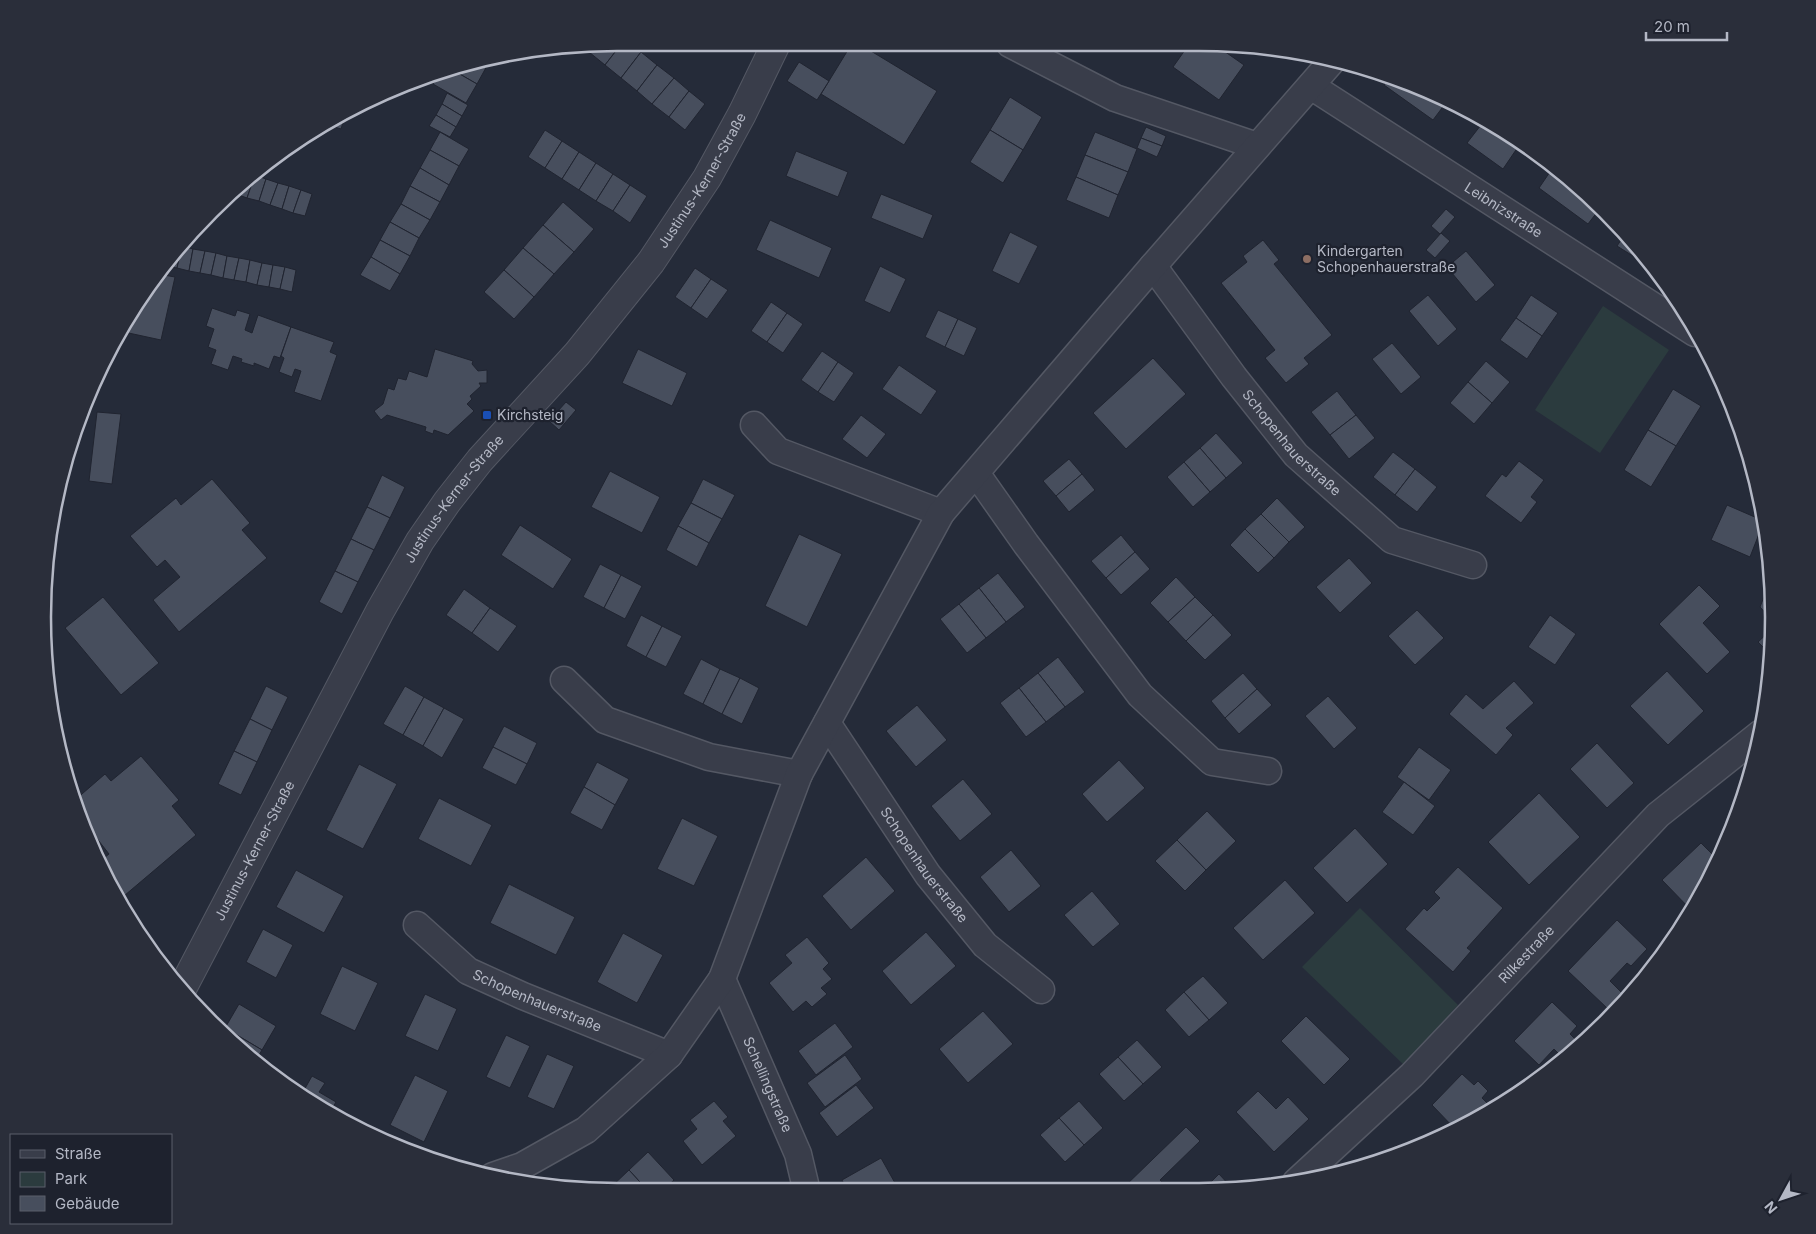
<svg xmlns="http://www.w3.org/2000/svg" width="1816" height="1234" viewBox="0 0 1816 1234" font-family="Inter,sans-serif">
	<style>
		.green { fill: #2b3b3e }
		.building { fill: #474e5d; stroke: #202430 }
		.lines { fill: none; stroke-linecap: round; stroke-linejoin: round }
		.minor-casing { stroke: #545864; stroke-width: 29 }
		.tertiary-casing { stroke: #545864; stroke-width: 30 }
		.minor { stroke: #393d4a; stroke-width: 26 }
		.tertiary { stroke: #393d4a; stroke-width: 28 }
		.education-dot { fill: #8d6e63; stroke: #1e222e; stroke-width: 2 }
		.transit-dot { fill: #1a4fb4; stroke: #1e222e; stroke-width: 2 }
		.labels { text-anchor: middle; stroke-width: 4.5; stroke-linejoin: round; paint-order: stroke }
		.street-label { font-size: 14px; fill: #b4b8c5; stroke: #1e222e }
		.poi-label { font-size: 14px; fill: #b4b8c5; stroke: #1e222e; text-anchor: start }
		.rim { fill: none; stroke: #b4b8c5; stroke-width: 2.5 }
	</style>
	<rect width="100%" height="100%" fill="#252b39"/>
	<!-- green -->
	<g class="green">
		<path d="M1603,306L1669,350L1600,453L1535,410Z"/>
		<path d="M1360,908L1458,1005L1404,1065L1302,967Z"/>
	</g>
	<!-- building -->
	<g class="building">
		<path d="M1190,43L1214,44L1244,65L1219,100L1173,67Z"/>
		<path d="M835,45H851L846,52Z"/>
		<path d="M851,45H861L937,91L904,145L821,94Z"/>
		<path d="M593,47H619L605,65L589,52Z"/>
		<path d="M619,47H635L641,52L621,78L605,65Z"/>
		<path d="M641,52L657,65L637,91L621,78Z"/>
		<path d="M483,61L488,64L477,84L451,69Z"/>
		<path d="M799,62L829,81L817,100L787,81Z"/>
		<path d="M657,65L674,78L652,104L637,91Z"/>
		<path d="M451,69L477,84L466,103L433,84L440,71Z"/>
		<path d="M674,78L689,91L669,117L652,104Z"/>
		<path d="M1387,80L1448,100L1433,120L1384,85Z"/>
		<path d="M689,91L705,104L685,130L669,117Z"/>
		<path d="M447,93L468,105L462,116L442,104Z"/>
		<path d="M1010,97L1042,117L1023,150L990,130Z"/>
		<path d="M442,104L462,116L456,127L436,115Z"/>
		<path d="M436,115L456,127L450,137L429,126Z"/>
		<path d="M345,116L341,129L328,125Z"/>
		<path d="M1484,121L1520,144L1503,169L1467,143Z"/>
		<path d="M1146,127L1166,136L1162,146L1141,138Z"/>
		<path d="M545,130L562,141L545,168L528,157Z"/>
		<path d="M990,130L1023,150L1003,183L970,162Z"/>
		<path d="M440,132L469,149L459,166L430,150Z"/>
		<path d="M1095,132L1137,149L1128,172L1085,155Z"/>
		<path d="M1141,138L1162,146L1157,157L1137,148Z"/>
		<path d="M562,141L579,152L562,179L545,168Z"/>
		<path d="M430,150L459,166L449,185L420,168Z"/>
		<path d="M796,151L848,172L838,197L786,176Z"/>
		<path d="M579,152L596,163L579,190L562,179Z"/>
		<path d="M1085,155L1128,172L1118,195L1076,177Z"/>
		<path d="M596,163L613,174L596,201L579,190Z"/>
		<path d="M1554,166L1601,207L1588,224L1539,188Z"/>
		<path d="M420,168L449,185L440,202L410,186Z"/>
		<path d="M252,174L255,175L247,198L236,194L239,184Z"/>
		<path d="M613,174L630,185L613,211L596,201Z"/>
		<path d="M255,175L266,179L259,201L247,198Z"/>
		<path d="M1076,177L1118,195L1109,218L1066,200Z"/>
		<path d="M266,179L278,183L270,205L259,201Z"/>
		<path d="M278,183L289,186L282,209L270,205Z"/>
		<path d="M630,185L647,196L630,223L613,211Z"/>
		<path d="M289,186L301,190L293,213L282,209Z"/>
		<path d="M410,186L440,202L430,220L401,204Z"/>
		<path d="M301,190L312,194L305,216L293,213Z"/>
		<path d="M881,194L933,215L923,239L871,218Z"/>
		<path d="M563,202L594,229L574,252L543,225Z"/>
		<path d="M401,204L430,220L419,238L390,222Z"/>
		<path d="M1446,209L1455,217L1440,234L1431,226Z"/>
		<path d="M770,220L832,248L819,278L756,250Z"/>
		<path d="M390,222L419,238L410,256L380,240Z"/>
		<path d="M543,225L574,252L554,274L523,248Z"/>
		<path d="M1010,232L1038,246L1019,284L992,271Z"/>
		<path d="M1441,233L1450,241L1435,258L1426,250Z"/>
		<path d="M1625,234L1652,268L1617,246Z"/>
		<path d="M380,240L410,256L400,274L371,257Z"/>
		<path d="M1263,240L1279,260L1274,264L1332,335L1304,358L1309,364L1286,383L1265,358L1275,350L1221,283L1247,262L1243,256Z"/>
		<path d="M182,246L177,268L166,266L167,261Z"/>
		<path d="M182,246L193,249L189,271L177,268Z"/>
		<path d="M523,248L554,274L534,297L504,270Z"/>
		<path d="M193,249L205,251L200,273L189,271Z"/>
		<path d="M205,251L216,253L211,275L200,273Z"/>
		<path d="M1466,251L1495,285L1476,302L1447,267Z"/>
		<path d="M216,253L227,256L223,278L211,275Z"/>
		<path d="M227,256L239,258L234,280L223,278Z"/>
		<path d="M371,257L400,274L390,291L360,275Z"/>
		<path d="M239,258L250,260L246,282L234,280Z"/>
		<path d="M250,260L262,263L257,285L246,282Z"/>
		<path d="M262,263L273,265L269,287L257,285Z"/>
		<path d="M273,265L285,267L280,289L269,287Z"/>
		<path d="M880,266L906,279L890,313L864,301Z"/>
		<path d="M285,267L296,270L292,292L280,289Z"/>
		<path d="M695,268L711,279L691,308L675,297Z"/>
		<path d="M504,270L534,297L514,319L484,292Z"/>
		<path d="M158,274L175,277L161,340L124,332Z"/>
		<path d="M711,279L728,290L707,319L691,308Z"/>
		<path d="M1428,295L1457,329L1438,346L1409,311Z"/>
		<path d="M1531,295L1558,313L1542,336L1516,318Z"/>
		<path d="M771,302L787,313L767,342L751,331Z"/>
		<path d="M212,308L235,316L237,310L250,314L245,330L252,333L258,315L291,327L280,358L274,356L269,369L254,363V366L241,362L242,359L233,356L228,370L211,364L216,350L208,347L214,329L206,326Z"/>
		<path d="M938,310L958,319L945,347L925,337Z"/>
		<path d="M787,313L803,324L783,353L767,342Z"/>
		<path d="M1516,318L1542,336L1527,359L1500,340Z"/>
		<path d="M958,319L977,328L964,356L945,347Z"/>
		<path d="M291,327L334,342L330,352L337,355L321,401L294,392L301,371L295,369L292,377L279,372L284,358L281,356Z"/>
		<path d="M1392,343L1421,377L1401,394L1372,359Z"/>
		<path d="M435,349L473,361L472,364L478,371L487,370V383H479L481,386L470,396L472,399L467,404L474,411L448,435L434,430L433,434L425,431L426,427L387,415L381,420L374,411L383,404L388,388L394,390L398,378L406,380L409,371L427,377Z"/>
		<path d="M638,349L687,373L672,406L622,383Z"/>
		<path d="M822,351L838,362L818,392L801,380Z"/>
		<path d="M1153,358L1186,394L1126,449L1093,413Z"/>
		<path d="M1486,361L1510,382L1492,403L1468,382Z"/>
		<path d="M838,362L854,373L834,402L818,392Z"/>
		<path d="M899,365L937,391L921,415L882,389Z"/>
		<path d="M1468,382L1492,403L1474,424L1450,403Z"/>
		<path d="M1673,389L1701,406L1676,446L1648,430Z"/>
		<path d="M1337,391L1356,415L1330,435L1311,412Z"/>
		<path d="M566,402L576,410L559,430L549,421Z"/>
		<path d="M97,412L121,414L112,484L89,481Z"/>
		<path d="M861,415L886,434L867,458L842,439Z"/>
		<path d="M1356,415L1375,438L1349,459L1330,435Z"/>
		<path d="M1648,430L1676,446L1651,487L1624,470Z"/>
		<path d="M1216,433L1243,463L1226,478L1200,448Z"/>
		<path d="M1200,448L1226,478L1210,492L1184,462Z"/>
		<path d="M1393,452L1415,469L1395,495L1373,477Z"/>
		<path d="M1069,459L1082,474L1056,496L1043,481Z"/>
		<path d="M1519,461L1544,480L1531,497L1537,502L1521,523L1485,496L1502,474L1506,477Z"/>
		<path d="M1184,462L1210,492L1193,507L1167,477Z"/>
		<path d="M1415,469L1437,487L1417,512L1395,495Z"/>
		<path d="M610,471L660,497L642,533L591,507Z"/>
		<path d="M1082,474L1095,490L1069,512L1056,496Z"/>
		<path d="M382,475L405,487L390,518L367,507Z"/>
		<path d="M212,479L250,523L242,530L267,558L179,632L153,600L180,577L165,560L157,567L130,536L176,498L181,505Z"/>
		<path d="M703,479L735,495L722,519L691,503Z"/>
		<path d="M1277,498L1305,527L1289,542L1261,514Z"/>
		<path d="M691,503L722,519L709,543L678,526Z"/>
		<path d="M1727,505L1764,521L1750,557L1711,540Z"/>
		<path d="M367,507L390,518L374,550L351,539Z"/>
		<path d="M1261,514L1289,542L1274,558L1245,529Z"/>
		<path d="M520,525L572,559L553,589L501,555Z"/>
		<path d="M678,526L709,543L697,567L666,550Z"/>
		<path d="M1245,529L1274,558L1258,573L1230,545Z"/>
		<path d="M799,534L842,554L807,627L765,606Z"/>
		<path d="M1121,535L1135,552L1106,578L1091,561Z"/>
		<path d="M351,539L374,550L358,582L335,571Z"/>
		<path d="M1135,552L1150,569L1121,595L1106,578Z"/>
		<path d="M1349,558L1372,583L1340,613L1316,587Z"/>
		<path d="M600,564L621,575L604,608L583,597Z"/>
		<path d="M335,571L358,582L342,614L319,602Z"/>
		<path d="M998,573L1025,607L1006,622L979,588Z"/>
		<path d="M621,575L642,586L625,619L604,608Z"/>
		<path d="M1176,577L1195,597L1168,622L1150,603Z"/>
		<path d="M1770,581L1773,617V621L1760,607Z"/>
		<path d="M1699,585L1720,606L1703,623L1730,652L1707,674L1659,624Z"/>
		<path d="M979,588L1006,622L986,638L959,604Z"/>
		<path d="M464,589L490,608L472,633L446,615Z"/>
		<path d="M103,597L159,663L121,695L65,628Z"/>
		<path d="M1195,597L1213,615L1186,641L1168,622Z"/>
		<path d="M959,604L986,638L967,653L940,619Z"/>
		<path d="M490,608L517,626L498,652L472,633Z"/>
		<path d="M1417,610L1444,638L1415,665L1388,636Z"/>
		<path d="M641,615L662,626L646,657L626,646Z"/>
		<path d="M1213,615L1232,635L1205,660L1186,641Z"/>
		<path d="M1550,615L1576,634L1555,665L1528,647Z"/>
		<path d="M662,626L682,636L666,667L646,657Z"/>
		<path d="M1772,629L1770,654L1758,642Z"/>
		<path d="M1058,657L1085,692L1065,707L1038,673Z"/>
		<path d="M701,659L720,669L703,704L683,694Z"/>
		<path d="M720,669L740,678L722,714L703,704Z"/>
		<path d="M1667,671L1704,711L1668,745L1630,706Z"/>
		<path d="M1038,673L1065,707L1046,722L1019,688Z"/>
		<path d="M1243,673L1257,689L1225,718L1211,701Z"/>
		<path d="M740,678L759,688L742,724L722,714Z"/>
		<path d="M1514,681L1534,703L1506,728L1513,735L1496,755L1449,714L1466,694L1483,709Z"/>
		<path d="M266,686L288,697L272,730L250,719Z"/>
		<path d="M405,686L424,697L403,735L383,724Z"/>
		<path d="M1019,688L1046,722L1026,737L1000,703Z"/>
		<path d="M1257,689L1272,705L1239,734L1225,718Z"/>
		<path d="M1328,696L1357,728L1334,749L1305,716Z"/>
		<path d="M424,697L444,708L423,746L403,735Z"/>
		<path d="M917,705L947,740L916,767L886,731Z"/>
		<path d="M444,708L464,719L442,758L423,746Z"/>
		<path d="M250,719L272,730L257,762L234,751Z"/>
		<path d="M504,726L537,743L527,764L493,747Z"/>
		<path d="M1597,743L1634,783L1607,808L1570,769Z"/>
		<path d="M493,747L527,764L516,785L482,768Z"/>
		<path d="M1419,747L1451,770L1429,800L1397,777Z"/>
		<path d="M234,751L257,762L241,795L218,784Z"/>
		<path d="M141,756L179,800L172,806L196,835L118,901L99,862L109,854L95,836L89,841L75,800L105,774L111,781Z"/>
		<path d="M1119,760L1145,788L1107,822L1082,794Z"/>
		<path d="M597,762L629,779L615,805L584,787Z"/>
		<path d="M359,764L397,784L363,849L326,830Z"/>
		<path d="M963,779L992,814L960,841L931,806Z"/>
		<path d="M1404,782L1435,806L1413,835L1382,812Z"/>
		<path d="M584,787L615,805L602,830L570,813Z"/>
		<path d="M1539,793L1580,837L1529,885L1488,842Z"/>
		<path d="M439,798L492,825L471,866L418,839Z"/>
		<path d="M1207,811L1236,841L1206,870L1177,840Z"/>
		<path d="M682,818L718,836L694,886L657,869Z"/>
		<path d="M1355,828L1388,864L1347,903L1313,868Z"/>
		<path d="M1177,840L1206,870L1185,891L1155,861Z"/>
		<path d="M1701,843L1718,860L1691,910L1662,880Z"/>
		<path d="M1011,850L1041,886L1009,912L980,877Z"/>
		<path d="M866,857L895,891L851,930L822,896Z"/>
		<path d="M1458,867L1503,908L1467,948L1471,951L1453,972L1405,929L1424,908L1427,911L1440,898L1434,892Z"/>
		<path d="M296,870L344,896L324,933L276,907Z"/>
		<path d="M1285,880L1315,913L1263,960L1233,928Z"/>
		<path d="M509,884L575,917L556,955L490,923Z"/>
		<path d="M1092,891L1120,924L1093,947L1064,915Z"/>
		<path d="M1617,920L1647,949L1631,966L1627,963L1610,981L1622,993L1607,1008L1568,971Z"/>
		<path d="M263,929L293,945L276,978L246,962Z"/>
		<path d="M926,932L956,966L911,1005L882,971Z"/>
		<path d="M623,933L663,955L637,1003L597,982Z"/>
		<path d="M807,937L829,963L823,969L832,979L821,988L827,994L812,1007L806,1001L793,1012L769,983L792,963L785,955Z"/>
		<path d="M342,966L378,983L355,1031L320,1014Z"/>
		<path d="M1203,976L1228,1003L1209,1020L1184,992Z"/>
		<path d="M1184,992L1209,1020L1189,1037L1165,1010Z"/>
		<path d="M425,994L457,1009L438,1051L405,1036Z"/>
		<path d="M1552,1002L1577,1026L1570,1034L1576,1040L1561,1056L1554,1049L1539,1065L1514,1041Z"/>
		<path d="M239,1004L276,1026L262,1050L225,1028Z"/>
		<path d="M983,1011L1013,1044L968,1083L939,1049Z"/>
		<path d="M1306,1016L1350,1059L1324,1085L1281,1041Z"/>
		<path d="M835,1023L853,1047L816,1075L798,1051Z"/>
		<path d="M225,1028L262,1050L255,1062L222,1033Z"/>
		<path d="M506,1035L530,1046L510,1088L486,1077Z"/>
		<path d="M1137,1040L1162,1067L1143,1084L1118,1057Z"/>
		<path d="M547,1054L574,1066L554,1109L527,1097Z"/>
		<path d="M845,1055L862,1079L825,1107L807,1083Z"/>
		<path d="M1118,1057L1143,1084L1124,1101L1099,1074Z"/>
		<path d="M1462,1074L1474,1085L1478,1081L1488,1091L1482,1098L1488,1104L1494,1098L1500,1104L1460,1126L1459,1125L1455,1129L1432,1105Z"/>
		<path d="M415,1075L448,1091L424,1142L390,1125Z"/>
		<path d="M312,1076L325,1083L319,1092L336,1102L330,1112L305,1096L306,1094L303,1092Z"/>
		<path d="M856,1085L874,1108L837,1137L819,1113Z"/>
		<path d="M1258,1091L1276,1109L1288,1097L1309,1119L1274,1152L1236,1112Z"/>
		<path d="M714,1101L728,1117L723,1121L736,1136L702,1165L683,1141L697,1129L690,1120Z"/>
		<path d="M1079,1101L1103,1128L1084,1145L1059,1118Z"/>
		<path d="M1059,1118L1084,1145L1065,1162L1040,1135Z"/>
		<path d="M1186,1127L1200,1141L1160,1180L1171,1192H1124L1122,1189Z"/>
		<path d="M1397,1145L1404,1152L1385,1158Z"/>
		<path d="M648,1152L674,1180L661,1192H649L629,1170Z"/>
		<path d="M881,1158L895,1183L880,1192H848L842,1180Z"/>
		<path d="M629,1170L649,1192L613,1191L610,1188Z"/>
		<path d="M1219,1174L1232,1188L1202,1191Z"/>
		<path d="M895,1183L899,1192H880Z"/>
	</g>
	<g class="lines">
		<!-- minor casing -->
		<g class="minor-casing">
			<g id="minor">
				<path d="M1010,44L1115,98L1257,146"/>
				<path id="s1" d="M1311,86L1695,333"/>
				<path id="s2" d="M1153,266L1234,377L1296,455L1392,540L1473,565"/>
				<path d="M754,425L778,451L941,513"/>
				<path d="M976,473L1026,544L1140,695L1212,762L1268,771"/>
				<path d="M564,680L605,720L709,757L799,774"/>
				<path id="s3" d="M827,723L928,875L985,945L1041,990"/>
				<path id="s4" d="M417,925L468,971L523,996L669,1055"/>
				<path id="s5" d="M722,979L798,1154L807,1192"/>
				<path d="M493,1176L522,1166L586,1130L669,1055L722,979L799,774L941,513L1153,266L1332,61"/>
				<path id="s6" d="M1296,1182L1412,1075L1658,815L1761,733"/>
			</g>
		</g>
		<!-- tertiary casing -->
		<g class="tertiary-casing">
			<g id="tertiary">
				<path id="s7" d="M183,987L380,611L420,541L447,502L480,460L577,354L651,262L707,178L742,114L775,46"/>
			</g>
		</g>
		<!-- minor -->
		<use href="#minor" class="minor"/>
		<!-- tertiary -->
		<use href="#tertiary" class="tertiary"/>
	</g>
	<!-- markers -->
	<circle class="education-dot" cx="1307" cy="259" r="5"/>
	<rect class="transit-dot" x="482" y="410" width="10" height="10" rx="2.5"/>
	<g class="labels">
		<!-- street labels -->
		<g class="street-label">
			<text dy="5" stroke="none"><textPath href="#s7" startOffset="964">Justinus-Kerner-Straße</textPath></text>
			<text dy="5" stroke="none"><textPath href="#s1" startOffset="229">Leibnizstraße</textPath></text>
			<text dy="5" stroke="none"><textPath href="#s2" startOffset="225">Schopenhauerstraße</textPath></text>
			<text dy="5" stroke="none"><textPath href="#s7" startOffset="559">Justinus-Kerner-Straße</textPath></text>
			<text dy="5" stroke="none"><textPath href="#s7" startOffset="154">Justinus-Kerner-Straße</textPath></text>
			<text dy="5" stroke="none"><textPath href="#s3" startOffset="172">Schopenhauerstraße</textPath></text>
			<text dy="5" stroke="none"><textPath href="#s6" startOffset="324">Rilkestraße</textPath></text>
			<text dy="5" stroke="none"><textPath href="#s4" startOffset="144">Schopenhauerstraße</textPath></text>
			<text dy="5" stroke="none"><textPath href="#s5" startOffset="115">Schellingstraße</textPath></text>
		</g>
		<!-- poi labels -->
		<g class="poi-label">
			<text x="1317" y="256">Kindergarten<tspan x="1317" dy="16">Schopenhauerstraße</tspan></text>
			<text x="497" y="420">Kirchsteig</text>
		</g>
	</g>
	<!-- crop -->
	<path d="M0 0H1816V1234H0ZM617 51H1199A566 566 0 0 1 1765 617V617A566 566 0 0 1 1199 1183H617A566 566 0 0 1 51 617V617A566 566 0 0 1 617 51Z" fill="#2a2e3a" fill-rule="evenodd"/>
	<path class="rim" d="M617 51H1199A566 566 0 0 1 1765 617V617A566 566 0 0 1 1199 1183H617A566 566 0 0 1 51 617V617A566 566 0 0 1 617 51Z"/>
	<!-- legend -->
	<rect x="10" y="1134" width="162" height="90" fill="#1e222e" stroke="#5a5e6a"/>
	<rect x="20" y="1150" width="25" height="8" fill="#393d4a" stroke="#5a5e6a"/>
	<text x="55" y="1159" font-size="15" fill="#b4b8c5">Straße</text>
	<rect x="20" y="1172" width="25" height="15" fill="#2b3b3e" stroke="#5a5e6a"/>
	<text x="55" y="1184" font-size="15" fill="#b4b8c5">Park</text>
	<rect x="20" y="1196" width="25" height="15" fill="#474e5d" stroke="#5a5e6a"/>
	<text x="55" y="1209" font-size="15" fill="#b4b8c5">Gebäude</text>
	<!-- north arrow -->
	<g transform="translate(1781 1199) rotate(230)" stroke="#1e222e" stroke-width="4" paint-order="stroke">
	<path d="M0-4L9 19L0 12L-9 19Z" fill="#b4b8c5"/>
	<text y="-8" font-size="14" font-weight="bold" text-anchor="middle" fill="#b4b8c5">N</text>
	</g>
	<!-- scale -->
	<path d="M1646 32v8h81v-8" fill="none" stroke="#b4b8c5" stroke-width="2.5"/>
	<text x="1654" y="32" font-size="15" fill="#b4b8c5" stroke="#1e222e" stroke-width="4" paint-order="stroke">20 m</text>
</svg>
